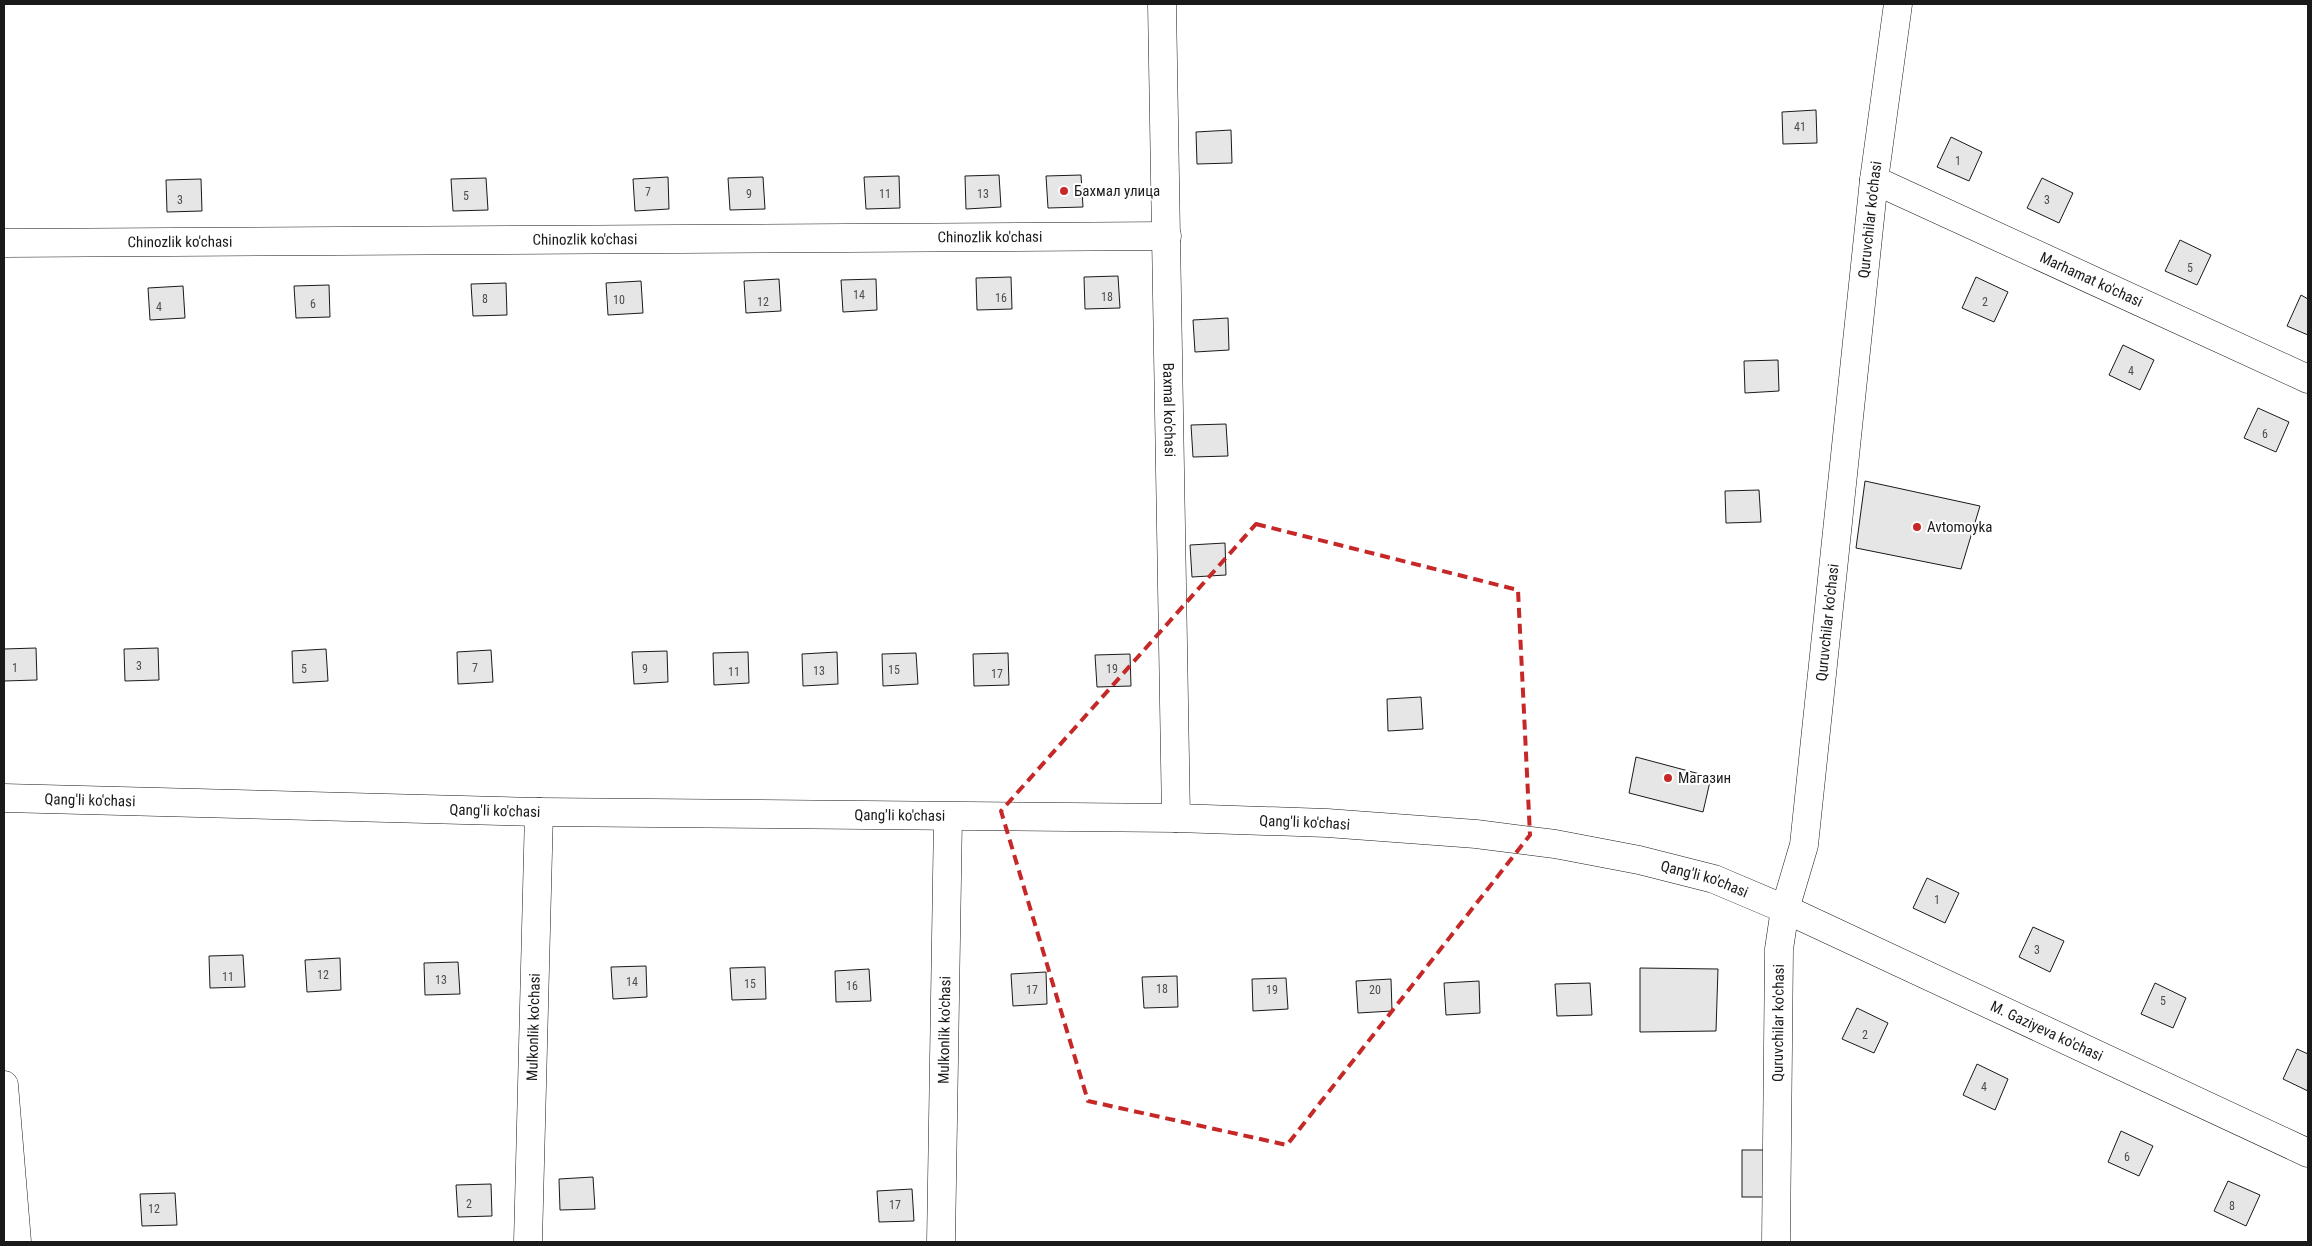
<svg xmlns="http://www.w3.org/2000/svg" width="2312" height="1246" viewBox="0 0 2312 1246" font-family="'Roboto Condensed',sans-serif">
	<style>
		.building { fill: #e6e6e6; stroke: #1a1a1a }
		.lines { fill: none; stroke-linecap: round; stroke-linejoin: round }
		.street-casing { stroke: #1a1a1a; stroke-width: 29 }
		.secondary-casing { stroke: #1a1a1a; stroke-width: 29 }
		.street { stroke: #fff; stroke-width: 28 }
		.secondary { stroke: #fff; stroke-width: 28 }
		.marked { fill: none; stroke: #c62828; stroke-width: 4; stroke-dasharray: 10 6; stroke-linejoin: round }
		.poi-dot { fill: #c62828; stroke: #fff; stroke-width: 2 }
		.labels { text-anchor: middle; stroke-width: 4; stroke-linejoin: round; paint-order: stroke }
		.number-label { font-size: 12px; fill: #4d4d4d }
		.poi-label { font-size: 15px; fill: #1a1a1a; stroke: #fff; text-anchor: start }
		.street-label { font-size: 15px; fill: #1a1a1a; stroke: #fff }
	</style>
	<rect width="100%" height="100%" fill="#fff"/>
	<!-- building -->
	<g class="building">
		<path d="M1816,110L1817,143L1783,144L1782,112Z"/>
		<path d="M1231,130L1232,163L1197,164L1196,132Z"/>
		<path d="M1951,137L1982,152L1969,181L1937,167Z"/>
		<path d="M999,175L1001,207L966,209L965,176Z"/>
		<path d="M1081,175L1083,207L1048,208L1046,176Z"/>
		<path d="M899,176L900,208L866,209L864,177Z"/>
		<path d="M668,177L669,209L635,211L633,179Z"/>
		<path d="M763,177L765,209L730,210L728,178Z"/>
		<path d="M486,178L488,210L453,211L451,179Z"/>
		<path d="M2042,178L2073,193L2059,223L2027,208Z"/>
		<path d="M201,179L202,211L167,212L166,180Z"/>
		<path d="M2180,240L2211,255L2197,285L2165,271Z"/>
		<path d="M1118,276L1120,308L1085,309L1084,277Z"/>
		<path d="M1011,277L1012,309L977,310L976,278Z"/>
		<path d="M1976,277L2008,292L1994,322L1962,308Z"/>
		<path d="M779,279L781,311L746,313L744,281Z"/>
		<path d="M876,279L877,310L843,312L841,280Z"/>
		<path d="M641,281L643,313L608,315L606,283Z"/>
		<path d="M506,283L507,315L473,316L471,284Z"/>
		<path d="M329,285L330,317L296,318L294,286Z"/>
		<path d="M183,286L185,318L150,320L148,288Z"/>
		<path d="M2301,295L2308,299V335L2287,326Z"/>
		<path d="M1228,318L1229,350L1195,352L1193,320Z"/>
		<path d="M2123,345L2154,360L2140,390L2109,375Z"/>
		<path d="M1778,360L1779,391L1745,393L1744,361Z"/>
		<path d="M2258,408L2289,422L2276,452L2244,438Z"/>
		<path d="M1226,424L1228,456L1193,457L1191,425Z"/>
		<path d="M1865,481L1980,506L1961,569L1856,548Z"/>
		<path d="M1759,490L1761,522L1726,523L1725,491Z"/>
		<path d="M1225,543L1226,575L1192,577L1190,545Z"/>
		<path d="M36,648L37,680L4,681V649Z"/>
		<path d="M158,648L159,680L125,681L124,649Z"/>
		<path d="M326,649L328,681L293,683L292,651Z"/>
		<path d="M491,650L493,682L458,684L457,652Z"/>
		<path d="M667,651L668,682L634,684L632,652Z"/>
		<path d="M748,652L749,683L714,685L713,653Z"/>
		<path d="M837,652L838,684L803,686L802,654Z"/>
		<path d="M916,653L918,684L883,686L882,654Z"/>
		<path d="M1008,653L1009,685L974,686L973,654Z"/>
		<path d="M1130,654L1131,686L1097,687L1095,655Z"/>
		<path d="M1421,697L1423,729L1388,731L1387,699Z"/>
		<path d="M1636,757L1711,777L1703,812L1629,793Z"/>
		<path d="M1927,878L1959,893L1945,923L1913,908Z"/>
		<path d="M2033,927L2064,941L2050,972L2019,957Z"/>
		<path d="M243,955L245,987L210,988L209,956Z"/>
		<path d="M340,958L341,990L307,992L305,960Z"/>
		<path d="M458,962L460,994L425,995L424,963Z"/>
		<path d="M646,966L647,997L613,999L611,967Z"/>
		<path d="M765,967L766,999L732,1000L730,968Z"/>
		<path d="M1640,968L1718,969L1716,1031L1640,1032Z"/>
		<path d="M869,969L871,1001L836,1002L835,971Z"/>
		<path d="M1046,972L1047,1004L1013,1006L1011,974Z"/>
		<path d="M1177,976L1178,1007L1144,1008L1142,977Z"/>
		<path d="M1286,978L1288,1009L1253,1011L1252,979Z"/>
		<path d="M1391,979L1392,1011L1358,1013L1356,981Z"/>
		<path d="M1479,981L1480,1013L1446,1015L1444,983Z"/>
		<path d="M1590,983L1592,1015L1557,1016L1555,984Z"/>
		<path d="M2155,983L2186,998L2173,1028L2141,1014Z"/>
		<path d="M1857,1008L1888,1023L1874,1053L1842,1039Z"/>
		<path d="M2297,1049L2308,1054V1091L2283,1079Z"/>
		<path d="M1977,1064L2008,1079L1995,1110L1963,1095Z"/>
		<path d="M2121,1131L2153,1146L2139,1176L2108,1162Z"/>
		<rect x="1742" y="1150" width="22" height="47"/>
		<path d="M593,1177L595,1209L560,1210L559,1179Z"/>
		<path d="M2228,1181L2260,1195L2246,1226L2214,1211Z"/>
		<path d="M491,1184L492,1216L458,1217L456,1185Z"/>
		<path d="M912,1189L914,1221L879,1222L877,1191Z"/>
		<path d="M175,1193L177,1225L142,1226L140,1194Z"/>
	</g>
	<g class="lines">
		<!-- street casing -->
		<g class="street-casing">
			<g id="street">
				<path id="s1" d="M1162,4L1176,818"/>
				<path id="s2" d="M1874,180L2308,379"/>
				<path id="s3" d="M4,243L1167,236"/>
				<path d="M4,1085L17,1242"/>
				<path id="s4" d="M528,1242L539,812"/>
				<path id="s5" d="M941,1242L948,817"/>
				<path id="s6" d="M1776,1242L1779,949L1785,909L1804,845L1874,180L1898,4"/>
			</g>
		</g>
		<!-- secondary casing -->
		<g class="secondary-casing">
			<g id="secondary">
				<path id="s7" d="M4,798L539,812L1176,818L1327,823L1476,834L1555,844L1639,860L1714,879L1785,909L2308,1153"/>
			</g>
		</g>
		<!-- street -->
		<use href="#street" class="street"/>
		<!-- secondary -->
		<use href="#secondary" class="secondary"/>
	</g>
	<!-- marked area -->
	<path class="marked" d="M1256,524L1518,590L1530,835L1287,1145L1088,1101L1001,811Z"/>
	<!-- markers -->
	<g class="poi-dot">
		<circle cx="1064" cy="191" r="5"/>
		<circle cx="1917" cy="527" r="5"/>
		<circle cx="1668" cy="778" r="5"/>
	</g>
	<g class="labels">
		<!-- number labels -->
		<g class="number-label">
			<text x="1800" y="131">41</text>
			<text x="1958" y="165">1</text>
			<text x="648" y="196">7</text>
			<text x="749" y="198">9</text>
			<text x="885" y="198">11</text>
			<text x="983" y="198">13</text>
			<text x="466" y="200">5</text>
			<text x="180" y="204">3</text>
			<text x="2047" y="204">3</text>
			<text x="2190" y="272">5</text>
			<text x="859" y="299">14</text>
			<text x="1107" y="301">18</text>
			<text x="1001" y="302">16</text>
			<text x="485" y="303">8</text>
			<text x="619" y="304">10</text>
			<text x="763" y="306">12</text>
			<text x="1985" y="306">2</text>
			<text x="313" y="308">6</text>
			<text x="159" y="311">4</text>
			<text x="2131" y="375">4</text>
			<text x="2265" y="438">6</text>
			<text x="139" y="670">3</text>
			<text x="15" y="672">1</text>
			<text x="475" y="672">7</text>
			<text x="304" y="673">5</text>
			<text x="645" y="673">9</text>
			<text x="1112" y="673">19</text>
			<text x="894" y="674">15</text>
			<text x="819" y="675">13</text>
			<text x="734" y="676">11</text>
			<text x="997" y="678">17</text>
			<text x="1937" y="904">1</text>
			<text x="2037" y="954">3</text>
			<text x="323" y="979">12</text>
			<text x="228" y="981">11</text>
			<text x="441" y="984">13</text>
			<text x="632" y="986">14</text>
			<text x="750" y="988">15</text>
			<text x="852" y="990">16</text>
			<text x="1162" y="993">18</text>
			<text x="1032" y="994">17</text>
			<text x="1272" y="994">19</text>
			<text x="1375" y="994">20</text>
			<text x="2163" y="1005">5</text>
			<text x="1865" y="1039">2</text>
			<text x="1984" y="1091">4</text>
			<text x="2127" y="1161">6</text>
			<text x="469" y="1208">2</text>
			<text x="895" y="1209">17</text>
			<text x="2232" y="1210">8</text>
			<text x="154" y="1213">12</text>
		</g>
		<!-- poi labels -->
		<g class="poi-label">
			<text x="1074" y="196">Бахмал улица</text>
			<text x="1927" y="532">Avtomoyka</text>
			<text x="1678" y="783">Магазин</text>
		</g>
		<!-- street labels -->
		<g class="street-label">
			<text dy="5" stroke="none"><textPath href="#s6" startOffset="1029">Quruvchilar ko'chasi</textPath></text>
			<text dy="5" stroke="none"><textPath href="#s3" startOffset="986">Сhinozlik ko'chasi</textPath></text>
			<text dy="5" stroke="none"><textPath href="#s3" startOffset="581">Сhinozlik ko'chasi</textPath></text>
			<text dy="5" stroke="none"><textPath href="#s3" startOffset="176">Сhinozlik ko'chasi</textPath></text>
			<text dy="5" stroke="none"><textPath href="#s2" startOffset="239">Marhamat ko'chasi</textPath></text>
			<text dy="5" stroke="none"><textPath href="#s1" startOffset="406">Baхmal ko'chasi</textPath></text>
			<text dy="5" stroke="none"><textPath href="#s6" startOffset="624">Quruvchilar ko'chasi</textPath></text>
			<text dy="5" stroke="none"><textPath href="#s7" startOffset="86">Qang'li ko'chasi</textPath></text>
			<text dy="5" stroke="none"><textPath href="#s7" startOffset="491">Qang'li ko'chasi</textPath></text>
			<text dy="5" stroke="none"><textPath href="#s7" startOffset="896">Qang'li ko'chasi</textPath></text>
			<text dy="5" stroke="none"><textPath href="#s7" startOffset="1301">Qang'li ko'chasi</textPath></text>
			<text dy="5" stroke="none"><textPath href="#s7" startOffset="1706">Qang'li ko'chasi</textPath></text>
			<text dy="5" stroke="none"><textPath href="#s6" startOffset="219">Quruvchilar ko'chasi</textPath></text>
			<text dy="5" stroke="none"><textPath href="#s4" startOffset="215">Mulkonlik ko'chasi</textPath></text>
			<text dy="5" stroke="none"><textPath href="#s5" startOffset="212">Mulkonlik ko'chasi</textPath></text>
			<text dy="5" stroke="none"><textPath href="#s7" startOffset="2081">M. Gaziyeva ko'chasi</textPath></text>
		</g>
	</g>
	<!-- border -->
	<rect width="2312" height="1246" fill="none" stroke="#1a1a1a" stroke-width="10"/>
</svg>
